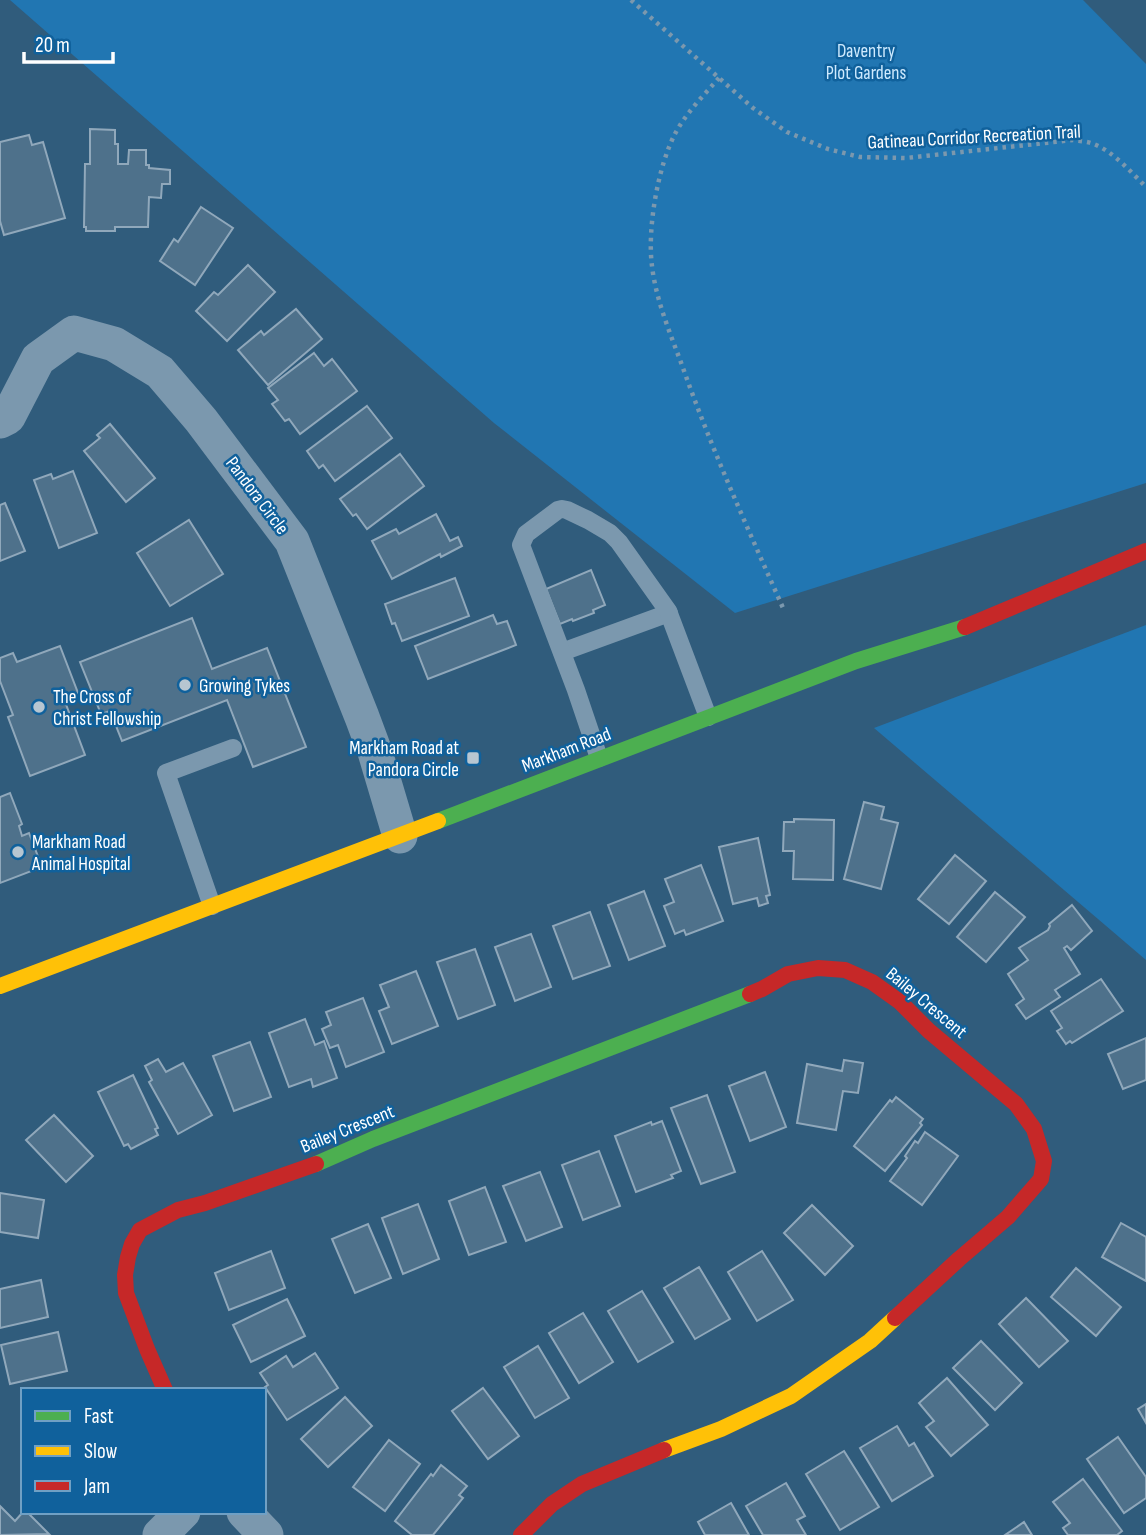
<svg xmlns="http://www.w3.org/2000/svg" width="1146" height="1535" viewBox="0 0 1146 1535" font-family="'Sofia Sans Condensed',sans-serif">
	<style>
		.green { fill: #2176b2 }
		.building { fill: #4e718b; stroke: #90a8bb; stroke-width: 2 }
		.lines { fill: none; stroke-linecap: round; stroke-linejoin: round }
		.path { stroke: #7b98ae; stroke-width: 4.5; stroke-dasharray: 3.5 5; stroke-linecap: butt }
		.lane { stroke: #7b98ae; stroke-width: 18 }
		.street { stroke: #7b98ae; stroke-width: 35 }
		.fast { stroke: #4caf50; stroke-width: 16 }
		.slow { stroke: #ffc107; stroke-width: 16 }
		.jam { stroke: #c62828; stroke-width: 16 }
		.poi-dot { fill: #b7c6d1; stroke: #10619c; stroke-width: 2.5 }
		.labels { text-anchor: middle; stroke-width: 5; stroke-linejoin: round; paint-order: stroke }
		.park-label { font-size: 19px; fill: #ceeafe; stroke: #10619c }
		.street-label { font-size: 19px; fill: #fff; stroke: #10619c }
		.poi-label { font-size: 19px; fill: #fff; stroke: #10619c; text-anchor: start }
	</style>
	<rect width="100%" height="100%" fill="#305c7c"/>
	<!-- green -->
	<g class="green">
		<path d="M10,0H1083L1146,64V483L735,613L494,423Z"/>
		<path d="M1146,625V960L874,728Z"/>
	</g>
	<!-- building -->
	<g class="building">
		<path d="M90,129L115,130V144H118V164H128L129,150H146V165H149V168L170,170V184H162L161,198L149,197L148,227H115V231H86V227H84L85,164H90Z"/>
		<path d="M29,135L32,145L43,142L65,218L4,235L0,221V142Z"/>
		<path d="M201,207L233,228L195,285L160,261L174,239L178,242Z"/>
		<path d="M248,265L275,292L227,341L196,311L214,292L218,295Z"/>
		<path d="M296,309L322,339L268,385L238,350L261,331L264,335Z"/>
		<path d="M314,353L324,366L332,359L357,391L300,434L289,419L285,421L272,404L278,400L268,388Z"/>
		<path d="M367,406L392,438L335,481L323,465L319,468L307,451Z"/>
		<path d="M110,424L155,478L126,502L84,451L100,438L97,435Z"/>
		<path d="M400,454L424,486L367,529L356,514L353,516L340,499Z"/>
		<path d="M73,471L97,533L59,548L34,480L51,474L53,479Z"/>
		<path d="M5,503L25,551L0,561V505Z"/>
		<path d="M436,514L450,541L458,537L462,546L441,557L440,554L392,579L372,541L396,529L399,534Z"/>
		<path d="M189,520L223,574L170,606L137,553Z"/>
		<path d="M591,570L605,605L593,610L594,613L573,621L572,619L560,624L546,589Z"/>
		<path d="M455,578L469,616L402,641L395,623L392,624L385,604Z"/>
		<path d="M493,615L497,624L507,621L516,645L428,679L415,646Z"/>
		<path d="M192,618L212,669L267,648L306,747L253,767L227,700L122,741L110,711L101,714L80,662Z"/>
		<path d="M60,646L78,693L64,699L85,755L30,776L8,717L13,715L0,681V658L13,653L17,662Z"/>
		<path d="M10,793L22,824L19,826L22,836L29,833L42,867L0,883V797Z"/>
		<path d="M864,802L884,807L881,819L898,823L881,889L844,879Z"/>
		<path d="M794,819L834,820L833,880L793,879L794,851H783L784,822H794Z"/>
		<path d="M758,838L770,895L766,896L768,903L759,906L757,898L733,904L719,847Z"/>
		<path d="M955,855L986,881L949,924L918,899Z"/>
		<path d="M701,865L723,921L686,935L684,930L675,934L664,906L674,902L665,879Z"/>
		<path d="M644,891L665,946L629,960L608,905Z"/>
		<path d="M995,892L1025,917L986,962L957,937Z"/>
		<path d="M1072,905L1092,931L1071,950L1067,946L1064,948L1080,974L1055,990L1060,997L1026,1019L1016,1005L1024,999L1008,974L1028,960L1019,948L1048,930L1050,926L1049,924Z"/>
		<path d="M590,912L610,966L573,979L553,926Z"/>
		<path d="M531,934L551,987L515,1001L495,947Z"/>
		<path d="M475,949L495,1005L458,1019L437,962Z"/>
		<path d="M416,971L438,1026L392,1044L379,1011L389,1007L380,985Z"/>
		<path d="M1101,979L1123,1011L1072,1043L1070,1041L1066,1044L1057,1031L1062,1028L1051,1011Z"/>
		<path d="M363,998L384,1052L346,1067L338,1045L330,1048L322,1029L331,1025L326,1012Z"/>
		<path d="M305,1019L315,1045L324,1041L337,1078L313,1087L311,1079L289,1087L269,1033Z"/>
		<path d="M1146,1038V1080L1123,1089L1108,1054Z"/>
		<path d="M250,1042L271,1097L234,1111L213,1056Z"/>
		<path d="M158,1059L166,1072L183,1063L212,1115L178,1134L149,1082L152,1080L145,1066Z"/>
		<path d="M844,1060L863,1063L858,1093L843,1091L836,1130L797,1123L807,1064L842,1071Z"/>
		<path d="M765,1072L786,1127L750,1141L729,1086Z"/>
		<path d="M133,1075L158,1128L155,1129L158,1135L131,1149L128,1144L124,1146L98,1092Z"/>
		<path d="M707,1095L735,1172L701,1184L671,1108Z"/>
		<path d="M896,1097L923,1119L920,1123L922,1125L885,1171L854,1146L890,1100L892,1102Z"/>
		<path d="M54,1115L93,1156L66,1182L26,1140Z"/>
		<path d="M662,1121L681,1171L671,1175L673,1178L636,1192L615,1136L651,1122L652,1125Z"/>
		<path d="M925,1132L958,1156L922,1205L890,1181L907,1158L905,1156L915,1141L918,1143Z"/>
		<path d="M599,1151L620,1206L583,1220L562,1165Z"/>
		<path d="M540,1172L562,1227L526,1241L503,1186Z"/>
		<path d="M485,1187L506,1242L469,1255L449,1201Z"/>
		<path d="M0,1193L44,1200L38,1238L0,1232Z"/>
		<path d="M418,1204L439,1259L403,1274L382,1218Z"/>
		<path d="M812,1205L853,1246L825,1275L784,1233Z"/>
		<path d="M1121,1223L1146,1237V1281L1102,1257Z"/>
		<path d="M368,1224L391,1278L355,1293L332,1239Z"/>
		<path d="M271,1251L285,1288L229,1310L215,1273Z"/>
		<path d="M762,1251L793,1300L757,1321L728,1272Z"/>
		<path d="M699,1267L730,1319L695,1339L664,1288Z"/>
		<path d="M1076,1268L1121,1307L1096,1336L1051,1297Z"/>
		<path d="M41,1280L48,1317L0,1328V1289Z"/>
		<path d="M642,1291L673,1342L638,1362L608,1311Z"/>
		<path d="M1026,1298L1068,1341L1039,1367L999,1324Z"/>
		<path d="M287,1299L305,1336L251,1362L233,1325Z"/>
		<path d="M583,1313L613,1362L579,1383L549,1333Z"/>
		<path d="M58,1332L67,1371L10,1384L1,1345Z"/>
		<path d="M981,1341L1022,1383L995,1410L953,1368Z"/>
		<path d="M538,1346L569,1398L535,1418L504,1367Z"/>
		<path d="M315,1353L338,1388L287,1420L265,1387L268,1385L260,1373L286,1356L293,1367Z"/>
		<path d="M947,1378L988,1425L951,1456L926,1427L934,1421L919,1403Z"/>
		<path d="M483,1388L519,1436L488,1459L452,1411Z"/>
		<path d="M345,1397L372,1426L328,1467L301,1439Z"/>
		<path d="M1146,1404V1423L1138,1409Z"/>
		<path d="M897,1426L909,1446L914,1443L933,1476L892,1501L860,1448Z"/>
		<path d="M1118,1437L1146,1477V1498L1124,1513L1087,1459Z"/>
		<path d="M389,1440L420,1464L385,1511L353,1487Z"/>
		<path d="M844,1451L879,1507L840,1530L806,1474Z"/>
		<path d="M441,1465L467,1486L459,1495L463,1498L433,1535H412L395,1521L431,1474L433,1476Z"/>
		<path d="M1083,1479L1122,1531L1117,1535H1068L1063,1528L1070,1523L1053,1502Z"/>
		<path d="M786,1483L805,1516L797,1520L806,1535H763L746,1506Z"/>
		<path d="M731,1503L749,1535H705L698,1522Z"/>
		<path d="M0,1506L15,1521L23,1512H27L49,1534L0,1535Z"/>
		<path d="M1024,1522L1032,1535H1005Z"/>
	</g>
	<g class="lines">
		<!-- path -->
		<g class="path">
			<path d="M631,0L753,108L787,132L828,149L860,157L906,158L1073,140C1078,141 1085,141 1091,143C1112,150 1130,171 1146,187"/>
			<path d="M719,78C704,95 687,112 676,132C658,165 647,229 652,266C656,301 671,335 683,368C712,450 748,529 783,608"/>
		</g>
		<!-- lane -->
		<g class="lane">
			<path d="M562,652L669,613"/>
			<path d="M599,758L576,690L521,545L526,534L558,510L562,509L567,510L588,520L610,533L619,542L668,611L708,717"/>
			<path d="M212,906L166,773L233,748"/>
		</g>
		<!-- street -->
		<g class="street">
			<path d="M0,421L8,417L38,359L74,333L114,344L160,372L201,420L292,541L362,717L375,752L400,836"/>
			<path d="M244,1512L266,1535"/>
			<path d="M160,1535L183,1512"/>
		</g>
		<!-- fast -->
		<g class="fast">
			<path d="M438,821L856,661L965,627"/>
			<path d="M316,1164L373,1139L750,994"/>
		</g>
		<!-- slow -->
		<g class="slow">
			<path d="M0,986L438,821"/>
			<path d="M664,1450L721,1429L791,1396L870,1341L895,1318"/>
		</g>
		<!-- jam -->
		<g class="jam">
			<path d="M965,627L1146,551"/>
			<path d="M750,994L762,989L788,974L818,968L845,970L872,982L900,1002L929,1031L1016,1104L1034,1129L1044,1161L1041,1179L1008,1217L959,1259L895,1318"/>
			<path d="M165,1390L147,1349L126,1293L125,1275L128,1257L132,1244L140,1230L178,1210L205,1203L316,1164"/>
			<path d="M521,1535L552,1504L582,1484L664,1450"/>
		</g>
	</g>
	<!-- markers -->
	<g class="poi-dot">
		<circle cx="185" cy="685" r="7"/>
		<circle cx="39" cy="707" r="7"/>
		<rect x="466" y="751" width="14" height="14" rx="3.5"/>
		<circle cx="18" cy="852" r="7"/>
	</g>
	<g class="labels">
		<!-- park labels -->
		<g class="park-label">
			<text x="866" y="57">Daventry<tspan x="866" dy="22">Plot Gardens</tspan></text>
		</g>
		<!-- street labels -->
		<g class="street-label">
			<text transform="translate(974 136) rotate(-3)" y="7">Gatineau Corridor Recreation Trail</text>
			<text transform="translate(258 495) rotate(53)" y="7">Pandora Circle</text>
			<text transform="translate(566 749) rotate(-21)" y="7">Markham Road</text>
			<text transform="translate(927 1002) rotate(40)" y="7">Bailey Crescent</text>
			<text transform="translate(347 1128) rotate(-22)" y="7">Bailey Crescent</text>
		</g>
		<!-- poi labels -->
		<g class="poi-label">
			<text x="199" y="692">Growing Tykes</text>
			<text x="53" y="703">The Cross of<tspan x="53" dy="22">Christ Fellowship</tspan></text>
			<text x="459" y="754" text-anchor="end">Markham Road at<tspan x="459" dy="22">Pandora Circle</tspan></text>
			<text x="32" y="848">Markham Road<tspan x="32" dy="22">Animal Hospital</tspan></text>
		</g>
	</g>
	<!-- legend -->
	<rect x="21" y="1388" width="245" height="126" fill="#10619c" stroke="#70a0c4" stroke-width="2"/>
	<rect x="35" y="1411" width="35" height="10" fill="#4caf50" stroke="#70a0c4" stroke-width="2"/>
	<text x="84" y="1423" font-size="21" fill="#ffffff">Fast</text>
	<rect x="35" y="1446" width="35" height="10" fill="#ffc107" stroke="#70a0c4" stroke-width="2"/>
	<text x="84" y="1458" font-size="21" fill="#ffffff">Slow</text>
	<rect x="35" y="1481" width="35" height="10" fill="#c62828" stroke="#70a0c4" stroke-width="2"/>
	<text x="84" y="1493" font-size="21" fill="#ffffff">Jam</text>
	<!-- scale -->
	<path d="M24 52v10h89v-10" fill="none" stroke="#ffffff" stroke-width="3.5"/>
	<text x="35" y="52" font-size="21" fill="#ffffff" stroke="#10619c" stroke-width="5" paint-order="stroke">20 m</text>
</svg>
